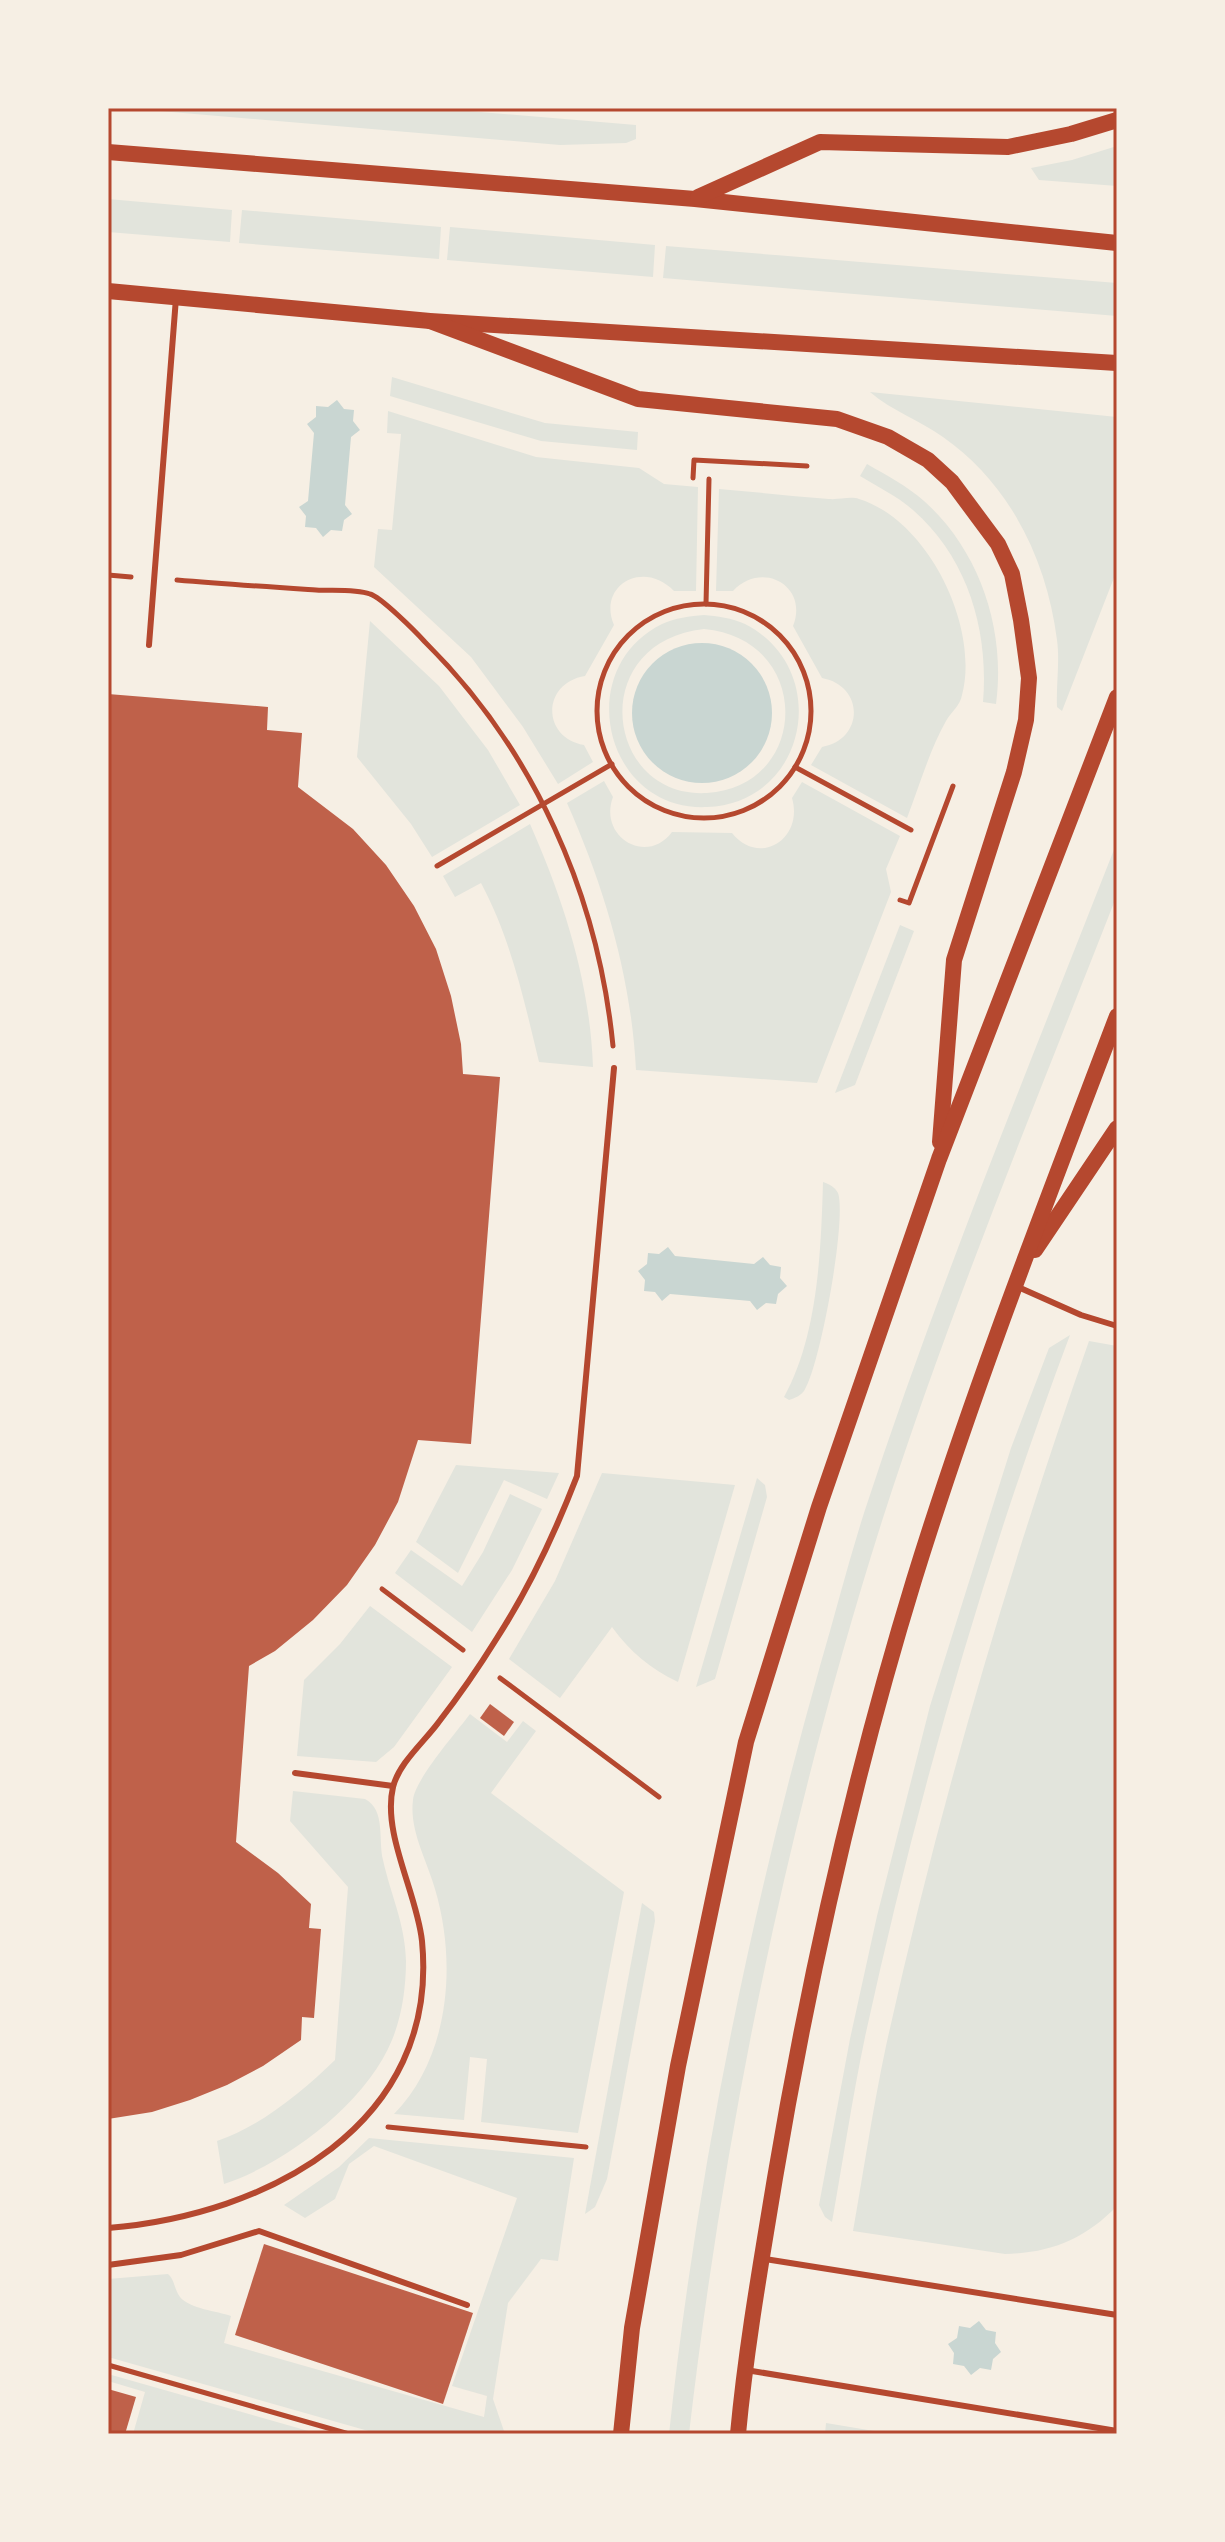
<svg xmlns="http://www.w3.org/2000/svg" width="1225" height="2542" viewBox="0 0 1225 2542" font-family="'Asap Condensed',sans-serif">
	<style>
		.green { fill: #e2e4dc; fill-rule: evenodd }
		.water { fill: #c9d6d2 }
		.building { fill: #bf614a }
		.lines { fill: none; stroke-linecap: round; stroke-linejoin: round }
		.path { stroke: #b5482f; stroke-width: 5 }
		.service { stroke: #b5482f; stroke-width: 6 }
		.secondary { stroke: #b5482f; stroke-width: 16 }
		.neatline { fill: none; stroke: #b5482f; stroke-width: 3 }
	</style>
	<rect width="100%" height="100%" fill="#f6efe4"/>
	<!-- green -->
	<g class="green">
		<path d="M125,108H432L636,125V139L626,143L560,145Z"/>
		<path d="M1117,146V186L1039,180L1031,168L1072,160Z"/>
		<path d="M108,199L232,210L230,242L108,232Z"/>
		<path d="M242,210L441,227L439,259L239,243Z"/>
		<path d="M450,227L655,245L653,277L447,260Z"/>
		<path d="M666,246L1117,283V316L663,278Z"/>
		<path d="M392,377L545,423L638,432L637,450L541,441L390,396Z"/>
		<path d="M870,392L1117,417V570L1062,711L1057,707C1056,685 1060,662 1057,640C1047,560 1010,484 943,437C919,420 892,411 870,392Z"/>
		<path d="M388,411L536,457L639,468L664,484L698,487L696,591H674C644,559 597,585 614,625L585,676C542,683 541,737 584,745L593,762L558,784L523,727L471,657L374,567L378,529L392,530L401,434L387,433Z"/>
		<path d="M867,464C886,475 907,486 924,501C980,551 1006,630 996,704L983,702C989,631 968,558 913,510C897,496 878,487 860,476Z"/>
		<path d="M719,489C755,492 792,496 829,499C839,500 850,496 859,499C928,520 980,627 962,695C960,706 951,712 946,721C930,749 919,787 907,818L811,765L822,747C864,740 865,686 822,678L793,626C809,586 762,560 733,591H716Z"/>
		<path d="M704,615C717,616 732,618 745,624C833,669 808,803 707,807C605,812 571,669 662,624C675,618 690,616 704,615ZM704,629C814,639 810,787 707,793C605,799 585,642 704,629Z"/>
		<path d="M370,621L439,686L488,750L520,805L432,857L411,824L357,757Z"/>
		<path d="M604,781L613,797C598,837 647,866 672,832L732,833C759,867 804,839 792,798L802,782L900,836L886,869L891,892L817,1083L636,1070C631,976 605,889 567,803Z"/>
		<path d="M530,824C564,901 590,982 593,1067L539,1062C524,1000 511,939 481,883L455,897L443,876Z"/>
		<path d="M1117,842V895C1036,1102 950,1309 882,1521C788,1818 725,2124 689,2434H669C697,2174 749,1917 820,1666C835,1615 848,1563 864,1513C938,1286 1030,1064 1117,842Z"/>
		<path d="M900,925L914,931L855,1085L835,1093Z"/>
		<path d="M823,1182C829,1184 835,1187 838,1193C847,1219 820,1367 804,1391C800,1396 795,1398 789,1400L784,1397C818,1336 821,1251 823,1182Z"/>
		<path d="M1070,1335C984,1564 917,1798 865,2037C852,2099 843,2161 832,2222L825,2217L819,2205L850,2039L877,1916L930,1706L1011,1448L1049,1348Z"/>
		<path d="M1089,1341L1117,1346V2206C1085,2239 1051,2253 1005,2254L853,2231C864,2169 873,2107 886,2046C939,1806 1008,1572 1089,1341Z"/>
		<path d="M456,1465L559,1473L547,1499L504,1480L458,1573L416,1542Z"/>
		<path d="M602,1473L735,1485L678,1682C651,1669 630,1652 612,1627L560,1698L509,1659L555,1581Z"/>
		<path d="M757,1478L765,1485L767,1497L715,1679L696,1687Z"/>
		<path d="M510,1494L542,1509L512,1570L472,1632L395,1573L411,1550L462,1586L483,1552Z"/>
		<path d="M370,1606L452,1667L394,1747L376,1762L297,1756L304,1680L340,1644Z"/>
		<path d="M470,1714L507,1742L523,1721L536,1731L491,1793L624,1892L578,2133L481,2122L487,2059L470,2057L464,2120L394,2114C450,2057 457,1963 435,1889C427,1861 409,1830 413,1800C415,1779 456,1733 470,1714Z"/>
		<path d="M293,1791L365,1799C386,1810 378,1840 383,1860C391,1896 405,1923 406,1961C406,1987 402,2016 392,2040C367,2102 287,2163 224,2184L217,2141C261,2126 302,2092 335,2060L348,1887L290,1821Z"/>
		<path d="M642,1903L654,1912L655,1921L607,2179L595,2207L585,2214Z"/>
		<path d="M369,2138L574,2158L558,2261L541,2259L508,2303L493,2399L505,2434H379L108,2357V2279L168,2274C175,2280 174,2289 180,2297C190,2309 217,2311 231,2316L224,2343L484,2417L487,2396L452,2386L517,2198L374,2146L349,2164L335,2199L305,2218L284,2205L339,2167Z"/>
		<path d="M108,2374L319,2434H133L145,2392L108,2381Z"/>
		<path d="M826,2423L892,2434H825Z"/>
	</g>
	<!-- water -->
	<g class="water">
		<path d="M337,400L344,409L354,410L353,421L360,430L351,437L345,505L352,514L344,520L342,531L331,530L323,537L316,528L305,527L306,516L299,507L308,501L314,433L307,424L316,417V406L328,407Z"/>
		<circle cx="702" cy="713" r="70"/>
		<path d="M668,1247L675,1256L754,1264L763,1257L770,1265L781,1267L780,1278L787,1286L778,1294L776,1304L766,1303L757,1310L750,1301L739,1300L670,1294L662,1301L655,1292L644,1291L645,1280L638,1271L647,1264L648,1253L659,1254Z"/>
		<path d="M979,2321L986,2330L996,2332L995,2343L1001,2352L993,2359L991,2370L980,2368L971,2375L964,2366L953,2364L954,2353L948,2344L957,2338L959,2326L970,2328Z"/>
	</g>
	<!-- building -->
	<g class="building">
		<path d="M108,694L268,707L267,730L302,733L298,787L353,829L386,865L414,906L436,949L451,996L461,1044L463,1074L500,1077L471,1444L418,1440L398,1502L375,1545L347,1585L313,1620L275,1651L249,1666L236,1842L278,1873L311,1904L309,1928L321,1929L314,2018L302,2017L301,2040L263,2066L227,2085L190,2100L152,2112L108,2119Z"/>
		<path d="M490,1704L514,1722L504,1736L480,1718Z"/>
		<path d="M264,2244L473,2313L443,2404L235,2335Z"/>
		<path d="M108,2389L136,2397L125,2434H108Z"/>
	</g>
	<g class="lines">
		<!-- path -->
		<g class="path">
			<path d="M693,478L694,460L807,466"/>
			<path d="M108,575L131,577"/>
			<path d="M177,580C223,584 270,587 316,590C333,591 355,589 370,594C381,597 416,632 425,642C534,750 598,894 613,1046"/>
			<path d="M706,604L709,479"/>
			<circle cx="704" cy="711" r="107"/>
			<path d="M795,767L911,830"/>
			<path d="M437,866L612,764"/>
			<path d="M900,900L909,903L953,786"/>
			<path d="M382,1589L463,1650"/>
			<path d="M500,1678L659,1797"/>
			<path d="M388,2127L586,2147"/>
			<path d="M108,2365L349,2434"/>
		</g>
		<!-- service -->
		<g class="service">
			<path d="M149,645L176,298"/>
			<path d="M1018,1287L1081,1315L1117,1326"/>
			<path d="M295,1773L393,1786"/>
			<path d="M108,2228C267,2215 440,2125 422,1941C417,1893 382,1834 393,1787C399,1763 424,1742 438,1723C459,1696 479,1667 497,1638C530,1587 555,1533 577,1476L614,1068"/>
			<path d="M765,2259L1117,2315"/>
			<path d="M108,2265L181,2255L259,2231L467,2305"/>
			<path d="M746,2370L1117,2431"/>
		</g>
		<!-- secondary -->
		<g class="secondary">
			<path d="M108,152L695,199L1117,243"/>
			<path d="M698,197L820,142L1008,147L1071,134L1117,120"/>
			<path d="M108,291L430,321L1117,363"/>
			<path d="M430,321L638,399L837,419L888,437L928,460L952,482L998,544L1012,574L1021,620L1029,678L1026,720L1014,772L954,960L940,1142"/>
			<path d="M1035,1250L1117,1128"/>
			<path d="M621,2434L632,2328L678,2066L746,1742L819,1507L939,1159L1117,697"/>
			<path d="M738,2434C746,2348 761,2263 775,2178C809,1976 854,1776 914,1580C973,1389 1046,1203 1117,1016"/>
		</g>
	</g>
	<!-- border -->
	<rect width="1225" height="2542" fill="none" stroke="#f6efe4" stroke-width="220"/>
	<rect x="110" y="110" width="1005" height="2322" class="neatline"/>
</svg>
